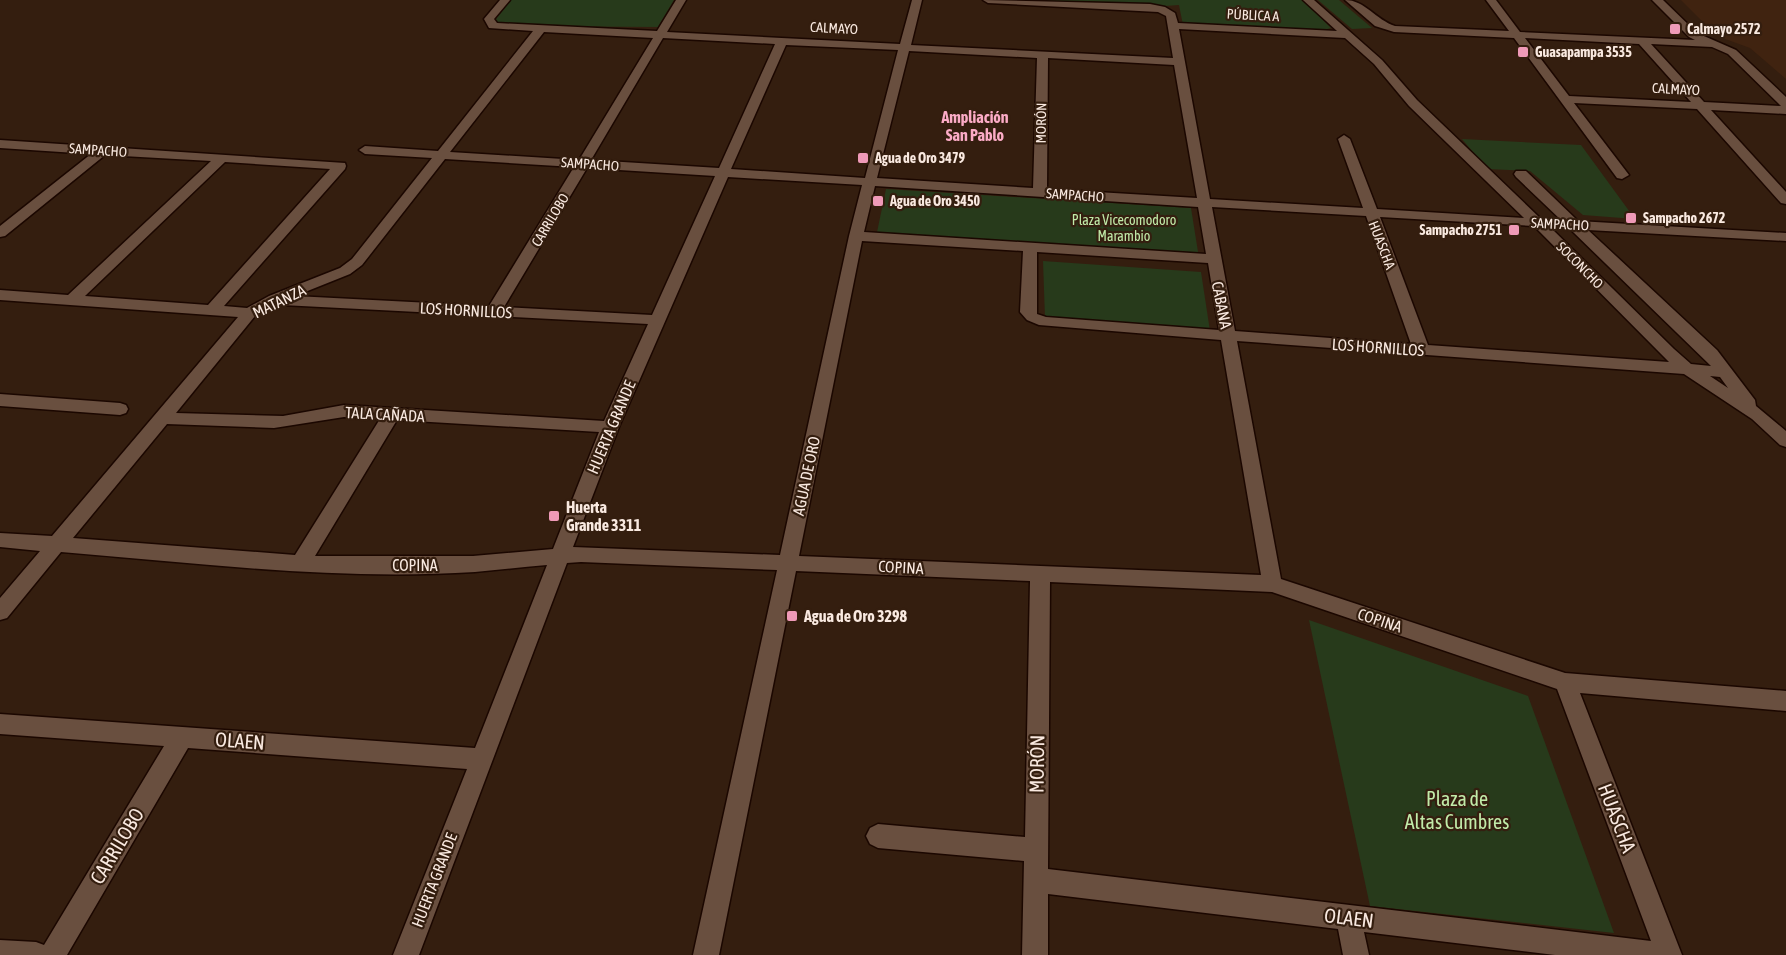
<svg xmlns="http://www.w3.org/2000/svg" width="1786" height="955" viewBox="0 0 1786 955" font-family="'Asap Condensed',sans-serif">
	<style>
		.built { fill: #402310 }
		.green { fill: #273a1b }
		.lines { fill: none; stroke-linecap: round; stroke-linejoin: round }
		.minor-casing { stroke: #1b0700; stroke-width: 3 }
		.minor { fill: #694f3f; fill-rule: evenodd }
		.poi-dot { fill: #ef9ab8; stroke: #341e0f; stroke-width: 2 }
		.labels { text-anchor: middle; stroke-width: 4.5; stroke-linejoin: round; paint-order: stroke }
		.far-street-label { font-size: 14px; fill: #f9e9e0; stroke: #341e0f }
		.far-poi-label { font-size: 14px; font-weight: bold; fill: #f9e9e0; stroke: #341e0f; text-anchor: start }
		.far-park-label { font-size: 14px; fill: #c1eba9; stroke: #341e0f }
		.far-quarter-label { font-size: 16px; font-weight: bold; fill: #fbabc6; stroke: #341e0f }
		.street-label { font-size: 16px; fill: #f9e9e0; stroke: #341e0f }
		.poi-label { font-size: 16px; font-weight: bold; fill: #f9e9e0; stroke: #341e0f; text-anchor: start }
		.near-street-label { font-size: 20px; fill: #f9e9e0; stroke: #341e0f }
		.near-park-label { font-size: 20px; fill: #c1eba9; stroke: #341e0f }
	</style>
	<rect width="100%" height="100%" fill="#341e0f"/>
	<!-- built -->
	<path class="built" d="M1681,0H1786V79L1750,48L1717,36Z"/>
	<!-- green -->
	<g class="green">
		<path d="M511,0H674L658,27L493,26L497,17Z"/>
		<path d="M988,0H1303L1331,28L1319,31L1183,25L1179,5L1150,7Z"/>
		<path d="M1318,0H1339L1372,28L1352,29Z"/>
		<path d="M1462,139L1581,145L1635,219L1583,215L1530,171L1487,169Z"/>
		<path d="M886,189L1191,208L1199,258L876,237Z"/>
		<path d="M1043,261L1201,272L1210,331L1045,318Z"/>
		<path d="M1309,620L1528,696L1614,933L1370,906Z"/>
	</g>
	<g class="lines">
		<!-- minor casing -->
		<g class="minor-casing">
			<g id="minor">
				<path d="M500,0H510L494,19L497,23L657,31L676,0H686L667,32L900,44L912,0H922L911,45L1173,58L1166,16L1158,12L988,3L983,0L1150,4L1165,7L1175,13L1178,23L1337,31L1303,0H1314L1382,60L1417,100L1541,219L1561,220L1516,177L1514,174L1516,171H1526L1578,221L1786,233V241L1588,230L1717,350L1755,400L1756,406L1786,431V447L1780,445L1752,419L1684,374L1237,341L1281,579L1565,673L1786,691V711L1580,693L1682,955H1555L1364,932L1369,955H1343L1338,929L1048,894V955H1022L1024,861L878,848L870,844L866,836L870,828L878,824L1025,837L1030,581L796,571L719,955H693L777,570L581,562L567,563L419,955H393L467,769L188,748L67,955H0V940L36,942L44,945L164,746L0,734V714L475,748L547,565C523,567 499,570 475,572C337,581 198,563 61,552L7,618L0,620V598L40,551L0,547V533L52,536L238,317L0,300V290L68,295L211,161L105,155L5,236L0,237V226L91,154L0,148V140L345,163L346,166L345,169L224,306L247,308L269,296L340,268L352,259L432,158L365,154L359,150L365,146L438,151L533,31L489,28L484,19ZM1179,29L1345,38L1374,64L1409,106L1524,218L1377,209L1350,139L1344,135L1338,139L1363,208L1210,199ZM544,32L653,38L579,160L450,152ZM663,38L775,44L719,168L591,160ZM786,45L898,50L865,178L731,169ZM909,51L1037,58L1033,188L877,178ZM1048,58L1174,65L1197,198L1047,189ZM445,159L574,167L489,306L295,296L350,274L362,265ZM225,162L330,169L208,305L85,296ZM587,168L715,176L652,315L504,307ZM728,177L862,185L849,236L780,555L573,547L619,427ZM875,186L1198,207L1206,254L864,232ZM1212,207L1366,216L1411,344L1235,331ZM1380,217L1534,226L1669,362L1428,345ZM1550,227L1570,229L1711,366L1691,364L1674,349ZM862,241L1023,251L1020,312L1027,320L1039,325L1221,340L1261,575L799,556ZM1037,252L1208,263L1219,330L1046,317L1037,314ZM277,303L282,305L648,324L604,421L344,405L283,416L176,413L255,316ZM1710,376L1720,377L1728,388ZM344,417L380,419L295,555L73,538L167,424L274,428ZM397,420L599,432L553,549L473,556H315ZM1050,582L1272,592L1557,689L1651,941L1048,869Z"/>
				<path d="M1345,0C1365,0 1376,20 1395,26L1509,31L1486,0H1496L1520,32L1695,40L1689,37L1652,0H1663L1697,33L1736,50L1786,97V114L1711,110L1786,192V204L1781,203L1697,109L1574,103L1629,175L1622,179L1617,178L1514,38L1394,32L1375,26ZM1525,38L1639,44L1691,102L1569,96ZM1651,44L1712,47L1728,54L1781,106L1704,102Z"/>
				<path d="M0,394L120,403L126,405L128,409L126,413L120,415L0,406Z"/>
			</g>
		</g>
		<!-- minor -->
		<use href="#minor" class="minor"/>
	</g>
	<!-- markers -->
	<g class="poi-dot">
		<rect x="1669" y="23" width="12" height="12" rx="3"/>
		<rect x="1517" y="46" width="12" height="12" rx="3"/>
		<rect x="857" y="152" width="12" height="12" rx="3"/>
		<rect x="872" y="195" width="12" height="12" rx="3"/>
		<rect x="1625" y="212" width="12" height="12" rx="3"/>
		<rect x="1508" y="224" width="12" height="12" rx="3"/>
		<rect x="548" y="510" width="12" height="12" rx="3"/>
		<rect x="786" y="610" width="12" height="12" rx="3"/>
	</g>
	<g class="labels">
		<!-- far-street labels -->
		<g class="far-street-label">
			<text transform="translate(1253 15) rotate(3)" y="5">PÚBLICA A</text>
			<text transform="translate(834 28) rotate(3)" y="5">CALMAYO</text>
			<text transform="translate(1676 89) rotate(3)" y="5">CALMAYO</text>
			<text transform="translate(1041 123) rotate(-89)" y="5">MORÓN</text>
			<text transform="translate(98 150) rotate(4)" y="5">SAMPACHO</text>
			<text transform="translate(590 164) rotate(4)" y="5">SAMPACHO</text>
			<text transform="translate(1075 195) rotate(4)" y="5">SAMPACHO</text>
			<text transform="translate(550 220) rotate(-59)" y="5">CARRILOBO</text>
			<text transform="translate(1560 224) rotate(3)" y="5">SAMPACHO</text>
			<text transform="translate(1382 245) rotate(69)" y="5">HUASCHA</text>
			<text transform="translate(1580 265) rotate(45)" y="5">SOCONCHO</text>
		</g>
		<!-- far-poi labels -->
		<g class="far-poi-label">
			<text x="1687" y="34">Calmayo 2572</text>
			<text x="1535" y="57">Guasapampa 3535</text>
			<text x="875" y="163">Agua de Oro 3479</text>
			<text x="890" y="206">Agua de Oro 3450</text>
			<text x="1643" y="223">Sampacho 2672</text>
			<text x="1502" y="235" text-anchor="end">Sampacho 2751</text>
		</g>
		<!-- far-park labels -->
		<g class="far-park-label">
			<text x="1124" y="225">Plaza Vicecomodoro<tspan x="1124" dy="16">Marambio</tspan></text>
		</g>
		<!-- far-quarter labels -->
		<g class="far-quarter-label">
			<text x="975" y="123">Ampliación<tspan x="975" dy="18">San Pablo</tspan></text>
		</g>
		<!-- street labels -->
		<g class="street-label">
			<text transform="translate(279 301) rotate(-26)" y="6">MATANZA</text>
			<text transform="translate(1222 305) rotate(79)" y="6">CABANA</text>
			<text transform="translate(466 310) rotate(3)" y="6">LOS HORNILLOS</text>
			<text transform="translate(1378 347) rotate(4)" y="6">LOS HORNILLOS</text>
			<text transform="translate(385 414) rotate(3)" y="6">TALA CAÑADA</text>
			<text transform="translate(611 427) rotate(-67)" y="6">HUERTA GRANDE</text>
			<text transform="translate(806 476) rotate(-78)" y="6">AGUA DE ORO</text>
			<text x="415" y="571">COPINA</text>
			<text transform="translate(901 567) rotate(3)" y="6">COPINA</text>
			<text transform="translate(1380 620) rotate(18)" y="6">COPINA</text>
			<text transform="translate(434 880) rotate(-69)" y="6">HUERTA GRANDE</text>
		</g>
		<!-- poi labels -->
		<g class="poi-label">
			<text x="566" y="513">Huerta<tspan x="566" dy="18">Grande 3311</tspan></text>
			<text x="804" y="622">Agua de Oro 3298</text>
		</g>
		<!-- near-street labels -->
		<g class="near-street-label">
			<text transform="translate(240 741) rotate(4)" y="7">OLAEN</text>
			<text transform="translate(1037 764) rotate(-89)" y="7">MORÓN</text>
			<text transform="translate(1617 818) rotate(69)" y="7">HUASCHA</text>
			<text transform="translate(117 846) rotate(-59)" y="7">CARRILOBO</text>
			<text transform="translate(1349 918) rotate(7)" y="7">OLAEN</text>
		</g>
		<!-- near-park labels -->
		<g class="near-park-label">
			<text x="1457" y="806">Plaza de<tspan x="1457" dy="23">Altas Cumbres</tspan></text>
		</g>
	</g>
</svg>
